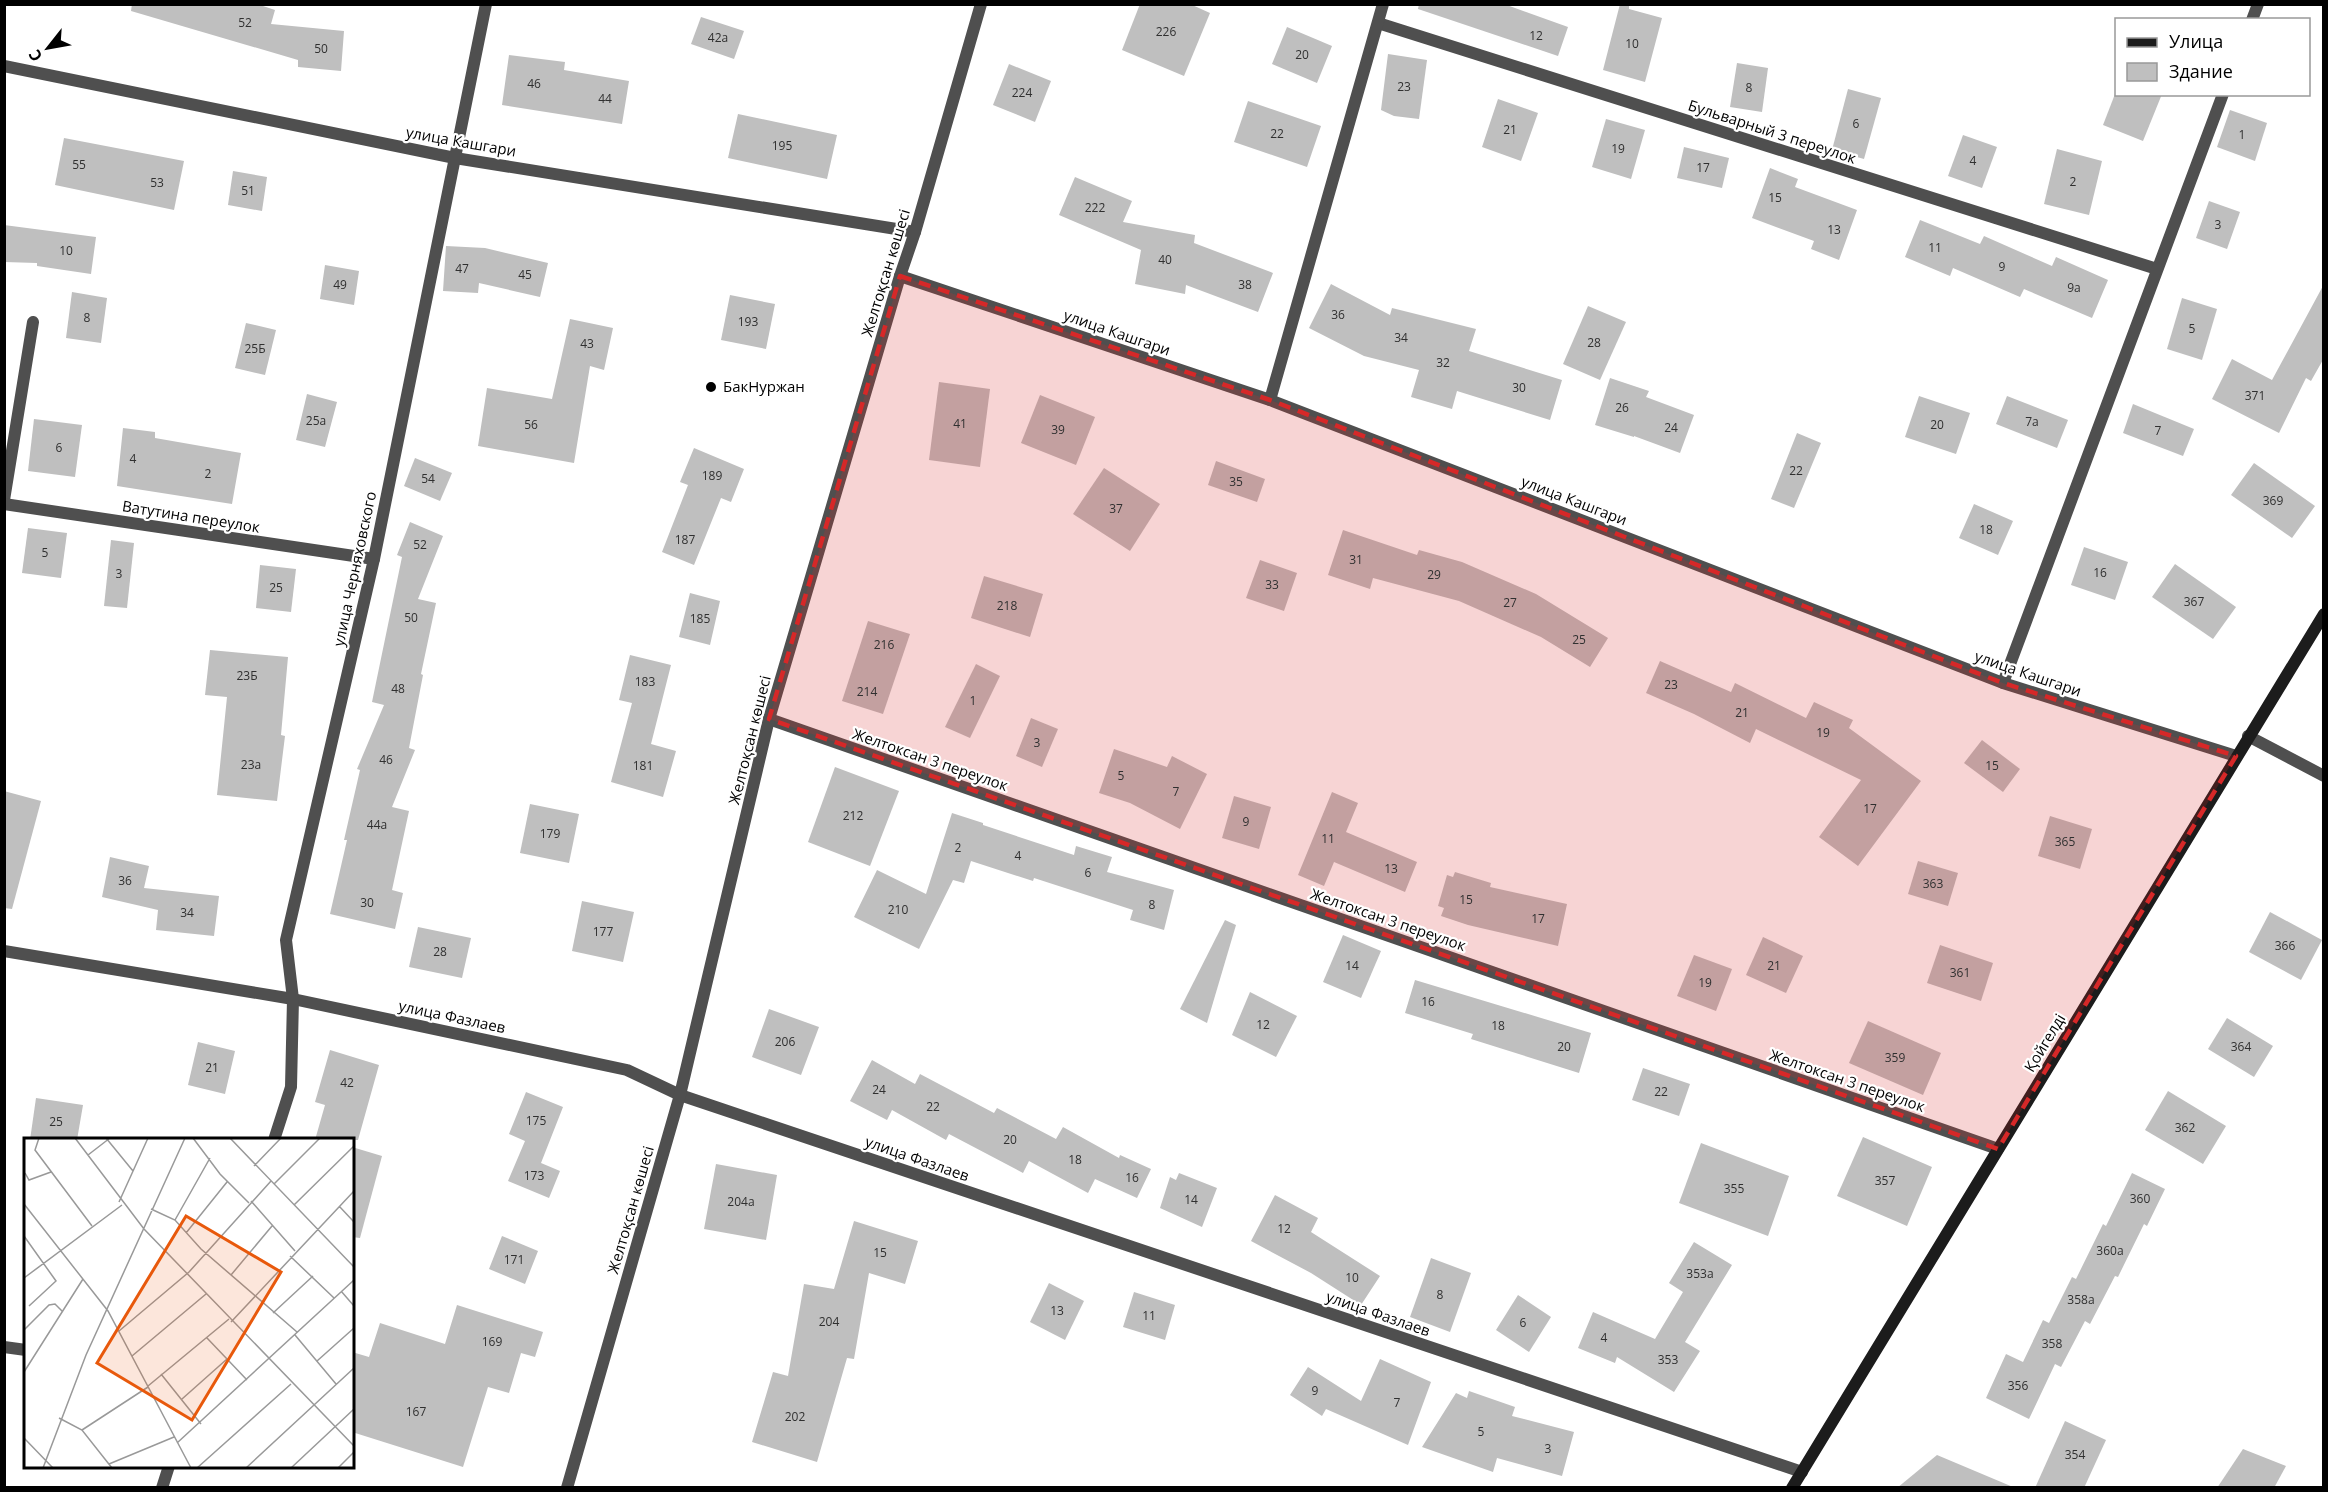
<svg xmlns="http://www.w3.org/2000/svg" width="2328" height="1492" viewBox="0 0 2328 1492" font-family="'Open Sans',sans-serif">
	<style>
		.building { fill: #bfbfbf }
		.lines { fill: none; stroke-linecap: round; stroke-linejoin: round }
		.lane { stroke: #4f4f4f; stroke-width: 12 }
		.street { stroke: #4f4f4f; stroke-width: 12 }
		.secondary { stroke: #1c1c1c; stroke-width: 12 }
		.marked { fill: #d62828; fill-opacity: 0.2; stroke: #d62828; stroke-width: 4.5; stroke-dasharray: 12 8; stroke-linejoin: round }
		.poi-dot { fill: #000; stroke: #fff; stroke-width: 2 }
		.labels { text-anchor: middle; stroke-width: 4.5; stroke-linejoin: round; paint-order: stroke }
		.number-label { font-size: 12px; fill: #303030 }
		.street-label { font-size: 15px; fill: #000; stroke: #fff }
		.poi-label { font-size: 15px; fill: #000; stroke: #fff; text-anchor: start }
		.inset-road { fill: none; stroke: #999; stroke-width: 1.5 }
		.view { fill: #e8590c; fill-opacity: 0.15; stroke: #e8590c; stroke-width: 3 }
		.inset-edge { fill: none; stroke: #000; stroke-width: 3 }
	</style>
	<rect width="100%" height="100%" fill="#fff"/>
	<!-- building -->
	<g class="building">
		<path d="M132,4H257L275,10L271,24L344,31L341,71L298,67V60L131,11Z"/>
		<path d="M1140,4H1190L1210,13L1184,76L1122,50Z"/>
		<path d="M1419,4H1504L1568,27L1558,56L1418,9Z"/>
		<path d="M1620,4H1629V9L1662,18L1645,82L1603,70Z"/>
		<path d="M701,17L744,31L734,59L691,44Z"/>
		<path d="M1287,27L1332,46L1317,83L1272,64Z"/>
		<path d="M1388,54L1427,60L1419,119L1394,116L1381,110Z"/>
		<path d="M509,55L565,62L564,70L629,81L622,124L502,105Z"/>
		<path d="M1737,63L1768,68L1762,112L1730,107Z"/>
		<path d="M1009,64L1051,81L1035,122L993,105Z"/>
		<path d="M1848,89L1881,98L1864,159L1832,150Z"/>
		<path d="M2115,94H2162L2143,141L2103,125Z"/>
		<path d="M1498,99L1538,113L1521,161L1482,147Z"/>
		<path d="M1248,101L1321,126L1307,167L1234,142Z"/>
		<path d="M2230,110L2267,123L2255,161L2217,147Z"/>
		<path d="M738,114L837,135L827,179L728,158Z"/>
		<path d="M1606,119L1645,130L1631,179L1592,167Z"/>
		<path d="M1963,135L1997,147L1982,188L1948,176Z"/>
		<path d="M64,138L184,161L174,210L55,185Z"/>
		<path d="M1684,147L1729,158L1722,188L1677,178Z"/>
		<path d="M2057,149L2102,161L2089,215L2044,204Z"/>
		<path d="M1770,168L1798,179L1795,187L1857,210L1839,260L1811,249L1814,241L1752,218Z"/>
		<path d="M233,171L267,177L262,211L228,205Z"/>
		<path d="M1075,177L1132,201L1123,222L1195,235L1194,243L1273,273L1258,312L1186,285L1185,294L1135,284L1141,250L1059,215Z"/>
		<path d="M2209,201L2240,212L2227,249L2196,238Z"/>
		<path d="M1920,220L1980,244L1984,236L2052,266L2056,257L2108,280L2092,318L2024,289L2020,297L1953,268L1950,276L1905,257Z"/>
		<path d="M4,225L96,237L91,274L37,266V263L4,262Z"/>
		<path d="M446,246L485,248L548,263L540,297L479,283L478,293L443,291Z"/>
		<path d="M325,265L359,271L354,305L320,299Z"/>
		<path d="M1331,284L1390,315L1392,308L1476,329L1469,351L1562,380L1550,420L1457,391L1452,409L1411,397L1419,370L1364,356L1309,328Z"/>
		<path d="M2324,284V358L2311,381L2306,378L2279,433L2212,399L2232,359L2272,380Z"/>
		<path d="M72,292L107,298L101,343L66,338Z"/>
		<path d="M730,295L775,304L766,349L721,340Z"/>
		<path d="M2182,298L2217,309L2202,360L2167,349Z"/>
		<path d="M1588,306L1626,322L1600,380L1563,364Z"/>
		<path d="M570,319L613,328L604,370L590,366L574,463L478,446L487,388L552,399Z"/>
		<path d="M246,323L276,330L265,375L235,368Z"/>
		<path d="M1610,378L1649,391L1646,397L1694,415L1680,453L1634,436V437L1595,425Z"/>
		<path d="M939,382L990,389L980,467L929,460Z"/>
		<path d="M307,394L337,402L325,447L296,440Z"/>
		<path d="M1040,395L1095,417L1076,465L1021,443Z"/>
		<path d="M1919,396L1970,413L1956,454L1905,437Z"/>
		<path d="M2007,396L2068,420L2057,448L1996,424Z"/>
		<path d="M2133,404L2194,429L2183,456L2123,433Z"/>
		<path d="M34,419L82,425L75,477L28,471Z"/>
		<path d="M123,428L155,432V438L241,453L232,504L117,486Z"/>
		<path d="M1797,433L1821,443L1794,508L1771,499Z"/>
		<path d="M694,448L744,469L731,502L721,498L694,565L662,552L688,485L680,482Z"/>
		<path d="M415,458L452,473L440,501L404,486Z"/>
		<path d="M1216,461L1265,479L1257,502L1208,485Z"/>
		<path d="M2254,463L2315,506L2292,538L2231,495Z"/>
		<path d="M1104,468L1160,504L1130,551L1073,514Z"/>
		<path d="M1974,504L2013,521L1998,555L1959,538Z"/>
		<path d="M410,522L443,536L418,599L436,603L421,674L423,675L409,748L415,750L392,807L409,811L392,890L403,893L395,929L330,914L347,840H344L360,770L357,769L384,705L372,702L402,557L397,555Z"/>
		<path d="M28,528L67,533L61,578L22,573Z"/>
		<path d="M1343,530L1417,555L1419,550L1462,562L1536,594L1608,638L1590,667L1541,637L1459,601L1373,578L1370,589L1328,575Z"/>
		<path d="M111,540L134,543L127,608L104,606Z"/>
		<path d="M2084,547L2128,562L2115,600L2071,585Z"/>
		<path d="M1260,560L1297,573L1284,611L1246,598Z"/>
		<path d="M2175,564L2236,607L2213,639L2152,597Z"/>
		<path d="M260,565L296,569L291,612L256,608Z"/>
		<path d="M984,576L1043,594L1030,637L971,618Z"/>
		<path d="M690,593L720,601L710,645L679,637Z"/>
		<path d="M868,621L910,634L883,714L842,701Z"/>
		<path d="M210,650L288,657L281,735L285,736L277,801L217,795L227,697L205,695Z"/>
		<path d="M630,655L671,665L651,744L676,751L663,797L611,782L632,703L619,700Z"/>
		<path d="M1660,661L1731,692L1735,683L1806,718L1814,702L1853,720L1849,728L1921,781L1858,866L1819,837L1861,780L1756,729L1750,743L1694,714L1646,693Z"/>
		<path d="M976,664L1000,676L970,738L945,727Z"/>
		<path d="M1031,718L1058,729L1042,767L1016,756Z"/>
		<path d="M1982,740L2020,769L2003,792L1964,763Z"/>
		<path d="M1114,749L1167,767L1172,756L1207,774L1180,829L1130,803L1099,793Z"/>
		<path d="M835,767L899,791L870,866L808,842Z"/>
		<path d="M4,791L41,801L12,909L4,908Z"/>
		<path d="M1332,792L1358,803L1346,832L1417,862L1405,892L1334,862L1324,886L1298,875Z"/>
		<path d="M1234,796L1271,807L1259,849L1222,838Z"/>
		<path d="M530,804L579,814L569,863L520,853Z"/>
		<path d="M952,813L983,823V825L1074,855L1076,846L1112,857L1107,872L1174,890L1164,930L1130,920L1133,910L1034,878L1033,881L971,861L964,883L953,880L919,949L854,917L877,870L926,894Z"/>
		<path d="M2050,816L2092,829L2080,869L2038,856Z"/>
		<path d="M110,857L149,866L144,888L219,896L214,936L156,930L158,910L102,897Z"/>
		<path d="M1918,861L1958,873L1948,906L1908,894Z"/>
		<path d="M1455,872L1491,883L1490,887L1567,904L1558,946L1468,925L1441,916L1444,908L1438,906L1447,875L1453,877Z"/>
		<path d="M582,901L634,912L623,962L572,951Z"/>
		<path d="M2270,912L2322,940L2301,980L2249,952Z"/>
		<path d="M1225,920L1236,925L1207,1023L1180,1009Z"/>
		<path d="M418,927L471,938L462,978L409,967Z"/>
		<path d="M1343,935L1381,951L1361,998L1323,982Z"/>
		<path d="M1763,937L1803,956L1786,993L1746,975Z"/>
		<path d="M1940,945L1993,963L1981,1001L1927,983Z"/>
		<path d="M1694,955L1732,969L1716,1011L1677,996Z"/>
		<path d="M1415,980L1591,1033L1579,1073L1471,1039L1473,1034L1405,1013Z"/>
		<path d="M1250,992L1297,1016L1276,1057L1232,1035Z"/>
		<path d="M769,1009L819,1027L801,1075L752,1057Z"/>
		<path d="M2227,1018L2273,1046L2254,1077L2208,1049Z"/>
		<path d="M1868,1021L1941,1053L1923,1095L1849,1063Z"/>
		<path d="M198,1042L235,1051L225,1094L188,1085Z"/>
		<path d="M330,1050L379,1065L358,1140H315L325,1105L315,1102Z"/>
		<path d="M872,1060L915,1084L920,1074L994,1113L997,1108L1056,1139L1063,1127L1119,1158L1120,1155L1151,1169L1137,1198L1095,1179L1088,1193L1029,1161L1023,1173L949,1134L946,1140L892,1110L887,1120L850,1101Z"/>
		<path d="M1643,1068L1690,1084L1679,1116L1632,1100Z"/>
		<path d="M2168,1091L2226,1126L2203,1164L2145,1130Z"/>
		<path d="M526,1092L563,1107L541,1163L560,1171L549,1198L508,1181L525,1141L509,1134Z"/>
		<path d="M36,1098L83,1105L77,1140H30Z"/>
		<path d="M1863,1137L1932,1167L1907,1226L1837,1196Z"/>
		<path d="M1701,1143L1789,1176L1768,1236L1679,1203Z"/>
		<path d="M352,1147L382,1156L360,1238L352,1237Z"/>
		<path d="M716,1164L777,1175L766,1240L704,1229Z"/>
		<path d="M1179,1173L1217,1188L1202,1227L1160,1208L1170,1177L1176,1180Z"/>
		<path d="M2132,1173L2165,1189L2147,1226L2144,1224L2118,1277L2115,1276L2090,1324L2085,1321L2061,1367L2055,1364L2029,1419L1986,1398L2006,1354L2023,1362L2043,1320L2049,1323L2072,1277L2076,1279L2103,1224L2106,1226Z"/>
		<path d="M1275,1195L1318,1218L1311,1232L1380,1276L1361,1305L1311,1273L1251,1241Z"/>
		<path d="M854,1221L918,1241L905,1284L869,1273L854,1359L847,1358L817,1462L752,1442L773,1372L788,1376L804,1284L834,1289Z"/>
		<path d="M502,1236L538,1251L525,1284L489,1269Z"/>
		<path d="M1694,1242L1732,1265L1685,1342L1700,1351L1674,1392L1617,1357L1615,1363L1578,1348L1593,1312L1655,1339L1683,1292L1669,1283Z"/>
		<path d="M1431,1258L1471,1273L1450,1332L1410,1317Z"/>
		<path d="M1049,1283L1084,1301L1065,1340L1030,1322Z"/>
		<path d="M1134,1292L1175,1305L1165,1340L1123,1327Z"/>
		<path d="M1518,1295L1551,1317L1529,1352L1496,1330Z"/>
		<path d="M457,1305L543,1332L535,1357L521,1353L509,1393L488,1387L463,1467L352,1432V1352L369,1357L380,1323L445,1344Z"/>
		<path d="M1380,1359L1431,1382L1408,1445L1326,1409L1322,1416L1290,1395L1308,1367L1361,1401Z"/>
		<path d="M1469,1391L1515,1407L1512,1416L1574,1432L1562,1476L1497,1458L1493,1472L1422,1447L1456,1393L1467,1398Z"/>
		<path d="M2065,1421L2106,1440L2084,1488H2035Z"/>
		<path d="M2243,1449L2286,1466L2274,1488H2217Z"/>
		<path d="M1937,1455L2013,1487V1488H1897Z"/>
	</g>
	<g class="lines">
		<!-- lane -->
		<path class="lane" d="M4,500L33,322"/>
		<!-- street -->
		<g class="street">
			<path d="M2252,20L2258,4"/>
			<path d="M1378,23L2157,269"/>
			<path d="M4,66L455,158L915,232"/>
			<path d="M900,276L1270,400L2003,683L2236,756"/>
			<path d="M1270,400L1383,4"/>
			<path d="M4,504L374,559"/>
			<path d="M2003,683L2223,94"/>
			<path d="M769,719L1998,1149"/>
			<path d="M2248,736L2324,776"/>
			<path d="M4,951L293,999L627,1070L680,1095L1802,1472"/>
			<path d="M274,1140L291,1087L293,999L286,940L374,559L486,4"/>
			<path d="M4,1347L26,1350"/>
			<path d="M162,1488L169,1466"/>
			<path d="M567,1488L680,1095L769,719L900,276L915,232L981,4"/>
		</g>
		<!-- secondary -->
		<path class="secondary" d="M1792,1488L2324,614"/>
	</g>
	<!-- marked area -->
	<path class="marked" d="M900,276L1270,400L2003,683L2236,756L1998,1149L769,719Z"/>
	<!-- markers -->
	<circle class="poi-dot" cx="711" cy="387" r="6"/>
	<g class="labels">
		<!-- number labels -->
		<g class="number-label">
			<text x="245" y="27">52</text>
			<text x="1166" y="36">226</text>
			<text x="1536" y="40">12</text>
			<text x="718" y="42">42а</text>
			<text x="1632" y="48">10</text>
			<text x="321" y="53">50</text>
			<text x="1302" y="59">20</text>
			<text x="534" y="88">46</text>
			<text x="1404" y="91">23</text>
			<text x="1749" y="92">8</text>
			<text x="1022" y="97">224</text>
			<text x="605" y="103">44</text>
			<text x="1856" y="128">6</text>
			<text x="1510" y="134">21</text>
			<text x="1277" y="138">22</text>
			<text x="2242" y="139">1</text>
			<text x="782" y="150">195</text>
			<text x="1618" y="153">19</text>
			<text x="1973" y="165">4</text>
			<text x="79" y="169">55</text>
			<text x="1703" y="172">17</text>
			<text x="2073" y="186">2</text>
			<text x="157" y="187">53</text>
			<text x="248" y="195">51</text>
			<text x="1775" y="202">15</text>
			<text x="1095" y="212">222</text>
			<text x="2218" y="229">3</text>
			<text x="1834" y="234">13</text>
			<text x="1935" y="252">11</text>
			<text x="66" y="255">10</text>
			<text x="1165" y="264">40</text>
			<text x="2002" y="271">9</text>
			<text x="462" y="273">47</text>
			<text x="525" y="279">45</text>
			<text x="340" y="289">49</text>
			<text x="1245" y="289">38</text>
			<text x="2074" y="292">9а</text>
			<text x="1338" y="319">36</text>
			<text x="87" y="322">8</text>
			<text x="748" y="326">193</text>
			<text x="2192" y="333">5</text>
			<text x="1401" y="342">34</text>
			<text x="1594" y="347">28</text>
			<text x="587" y="348">43</text>
			<text x="255" y="353">25Б</text>
			<text x="1443" y="367">32</text>
			<text x="1519" y="392">30</text>
			<text x="2255" y="400">371</text>
			<text x="1622" y="412">26</text>
			<text x="316" y="425">25а</text>
			<text x="2032" y="426">7а</text>
			<text x="960" y="428">41</text>
			<text x="531" y="429">56</text>
			<text x="1937" y="429">20</text>
			<text x="1671" y="432">24</text>
			<text x="1058" y="434">39</text>
			<text x="2158" y="435">7</text>
			<text x="59" y="452">6</text>
			<text x="133" y="463">4</text>
			<text x="1796" y="475">22</text>
			<text x="208" y="478">2</text>
			<text x="712" y="480">189</text>
			<text x="428" y="483">54</text>
			<text x="1236" y="486">35</text>
			<text x="2273" y="505">369</text>
			<text x="1116" y="513">37</text>
			<text x="1986" y="534">18</text>
			<text x="685" y="544">187</text>
			<text x="420" y="549">52</text>
			<text x="45" y="557">5</text>
			<text x="1356" y="564">31</text>
			<text x="2100" y="577">16</text>
			<text x="119" y="578">3</text>
			<text x="1434" y="579">29</text>
			<text x="1272" y="589">33</text>
			<text x="276" y="592">25</text>
			<text x="2194" y="606">367</text>
			<text x="1510" y="607">27</text>
			<text x="1007" y="610">218</text>
			<text x="411" y="622">50</text>
			<text x="700" y="623">185</text>
			<text x="1579" y="644">25</text>
			<text x="884" y="649">216</text>
			<text x="247" y="680">23Б</text>
			<text x="645" y="686">183</text>
			<text x="1671" y="689">23</text>
			<text x="398" y="693">48</text>
			<text x="867" y="696">214</text>
			<text x="973" y="705">1</text>
			<text x="1742" y="717">21</text>
			<text x="1823" y="737">19</text>
			<text x="1037" y="747">3</text>
			<text x="386" y="764">46</text>
			<text x="251" y="769">23а</text>
			<text x="643" y="770">181</text>
			<text x="1992" y="770">15</text>
			<text x="1121" y="780">5</text>
			<text x="1176" y="796">7</text>
			<text x="1870" y="813">17</text>
			<text x="853" y="820">212</text>
			<text x="1246" y="826">9</text>
			<text x="377" y="829">44а</text>
			<text x="550" y="838">179</text>
			<text x="1328" y="843">11</text>
			<text x="2065" y="846">365</text>
			<text x="958" y="852">2</text>
			<text x="1018" y="860">4</text>
			<text x="1391" y="873">13</text>
			<text x="1088" y="877">6</text>
			<text x="125" y="885">36</text>
			<text x="1933" y="888">363</text>
			<text x="1466" y="904">15</text>
			<text x="367" y="907">30</text>
			<text x="1152" y="909">8</text>
			<text x="898" y="914">210</text>
			<text x="187" y="917">34</text>
			<text x="1538" y="923">17</text>
			<text x="603" y="936">177</text>
			<text x="2285" y="950">366</text>
			<text x="440" y="956">28</text>
			<text x="1352" y="970">14</text>
			<text x="1774" y="970">21</text>
			<text x="1960" y="977">361</text>
			<text x="1705" y="987">19</text>
			<text x="1428" y="1006">16</text>
			<text x="1263" y="1029">12</text>
			<text x="1498" y="1030">18</text>
			<text x="785" y="1046">206</text>
			<text x="1564" y="1051">20</text>
			<text x="2241" y="1051">364</text>
			<text x="1895" y="1062">359</text>
			<text x="212" y="1072">21</text>
			<text x="347" y="1087">42</text>
			<text x="879" y="1094">24</text>
			<text x="1661" y="1096">22</text>
			<text x="933" y="1111">22</text>
			<text x="536" y="1125">175</text>
			<text x="56" y="1126">25</text>
			<text x="2185" y="1132">362</text>
			<text x="1010" y="1144">20</text>
			<text x="1075" y="1164">18</text>
			<text x="534" y="1180">173</text>
			<text x="1132" y="1182">16</text>
			<text x="1885" y="1185">357</text>
			<text x="1734" y="1193">355</text>
			<text x="2140" y="1203">360</text>
			<text x="1191" y="1204">14</text>
			<text x="741" y="1206">204а</text>
			<text x="1284" y="1233">12</text>
			<text x="2110" y="1255">360а</text>
			<text x="880" y="1257">15</text>
			<text x="514" y="1264">171</text>
			<text x="1700" y="1278">353а</text>
			<text x="1352" y="1282">10</text>
			<text x="1440" y="1299">8</text>
			<text x="2081" y="1304">358а</text>
			<text x="1057" y="1315">13</text>
			<text x="1149" y="1320">11</text>
			<text x="829" y="1326">204</text>
			<text x="1523" y="1327">6</text>
			<text x="1604" y="1342">4</text>
			<text x="492" y="1346">169</text>
			<text x="2052" y="1348">358</text>
			<text x="1668" y="1364">353</text>
			<text x="2018" y="1390">356</text>
			<text x="1315" y="1395">9</text>
			<text x="1397" y="1407">7</text>
			<text x="416" y="1416">167</text>
			<text x="795" y="1421">202</text>
			<text x="1481" y="1436">5</text>
			<text x="1548" y="1453">3</text>
			<text x="2075" y="1459">354</text>
		</g>
		<!-- street labels -->
		<g class="street-label">
			<text transform="translate(1772 132) rotate(18)" y="5">Бульварный 3 переулок</text>
			<text transform="translate(461 142) rotate(10)" y="5">улица Кашгари</text>
			<text transform="translate(886 273) rotate(-73)" y="5">Желтоқсан көшесі</text>
			<text transform="translate(1117 333) rotate(19)" y="5">улица Кашгари</text>
			<text transform="translate(1574 501) rotate(21)" y="5">улица Кашгари</text>
			<text transform="translate(191 517) rotate(9)" y="5">Ватутина переулок</text>
			<text transform="translate(355 569) rotate(-78)" y="5">улица Черняховского</text>
			<text transform="translate(2028 674) rotate(19)" y="5">улица Кашгари</text>
			<text transform="translate(750 740) rotate(-76)" y="5">Желтоқсан көшесі</text>
			<text transform="translate(930 760) rotate(19)" y="5">Желтоксан 3 переулок</text>
			<text transform="translate(1388 920) rotate(19)" y="5">Желтоксан 3 переулок</text>
			<text transform="translate(452 1017) rotate(12)" y="5">улица Фазлаев</text>
			<text transform="translate(2045 1043) rotate(-59)" y="5">Қойгелді</text>
			<text transform="translate(1847 1081) rotate(19)" y="5">Желтоксан 3 переулок</text>
			<text transform="translate(917 1159) rotate(19)" y="5">улица Фазлаев</text>
			<text transform="translate(631 1210) rotate(-74)" y="5">Желтоқсан көшесі</text>
			<text transform="translate(1378 1314) rotate(19)" y="5">улица Фазлаев</text>
		</g>
		<!-- poi labels -->
		<g class="poi-label">
			<text x="723" y="392">БакНуржан</text>
		</g>
	</g>
	<!-- overview -->
	<g transform="translate(24 1138)">
		<rect width="330" height="330" fill="#fff"/>
		<path class="inset-road" d="M15,0L11,12L68,88M51,0L120,91L330,308M82,0L109,33M169,0L196,36L225,65M206,0L330,129M64,17L86,0M230,28L257,0M1,35L5,42L27,34M250,46L296,0M227,63L271,113M95,64L124,0M0,66L84,173L167,330M270,67L330,8M315,68L330,84M127,71L151,82L177,111L273,194M151,82L186,20M162,95L203,44M0,98L32,143L5,168M266,118L310,160M207,137L248,88M0,140L98,67M317,153L330,168M249,175L289,138M207,184L330,53M0,192L25,167L31,166L38,173M95,193L165,134L247,43M271,197L312,246M183,200L223,242M108,218L182,156M293,223L330,190M0,234L59,141M137,236L177,286M124,248L205,181M158,261L203,221M35,280L58,292L88,330M58,292L124,249M0,300L29,330M153,305L330,142M85,326L150,299M19,330L62,217L161,0M173,330L267,246M222,330L330,230M267,330L330,271M314,330L330,314"/>
		<path class="view" d="M162,78L257,134L168,282L73,225Z"/>
		<rect width="330" height="330" class="inset-edge"/>
	</g>
	<!-- border -->
	<rect width="2328" height="1492" fill="none" stroke="#000000" stroke-width="12"/>
	<!-- legend -->
	<rect x="2115" y="18" width="195" height="78" fill="#ffffff" stroke="#999999" stroke-width="1.5"/>
	<rect x="2127" y="38" width="30" height="9" fill="#1c1c1c" stroke="#999999" stroke-width="1.5"/>
	<text x="2169" y="48" font-size="18" fill="#000000">Улица</text>
	<rect x="2127" y="63" width="30" height="18" fill="#bfbfbf" stroke="#999999" stroke-width="1.5"/>
	<text x="2169" y="78" font-size="18" fill="#000000">Здание</text>
	<!-- north arrow -->
	<g transform="translate(48 48) rotate(239)" stroke="#ffffff" stroke-width="4.5" paint-order="stroke">
	<path d="M0-4.5L10 22L0 15L-10 22Z" fill="#000000"/>
	<text y="-9" font-size="16" font-weight="bold" text-anchor="middle" fill="#000000">С</text>
	</g>
</svg>
